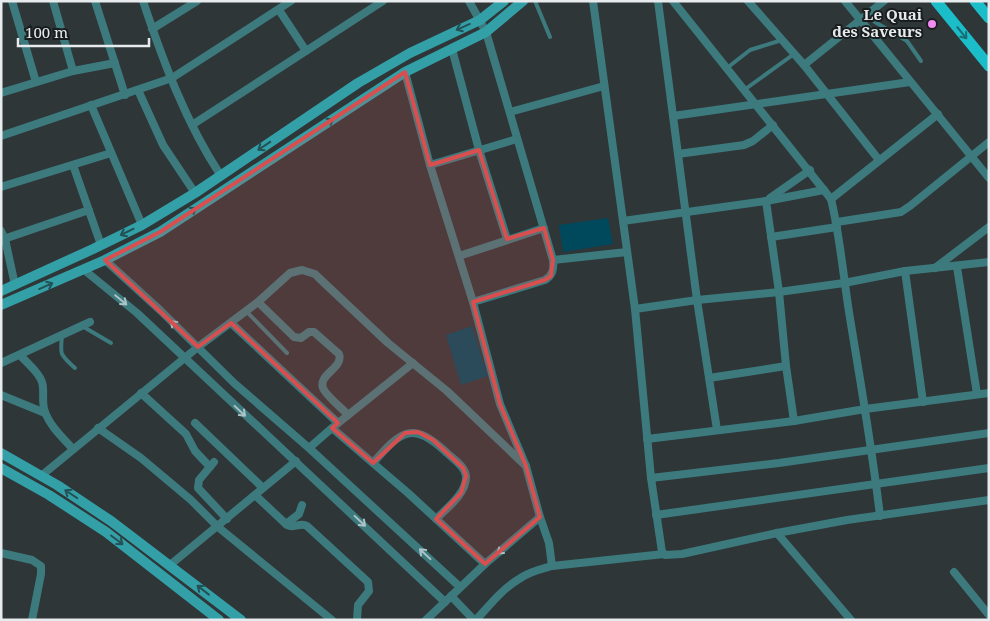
<svg xmlns="http://www.w3.org/2000/svg" width="990" height="621" viewBox="0 0 990 621" font-family="'Noto Serif',serif">
	<style>
		.green { fill: #00495d }
		.lines { fill: none; stroke-linecap: round; stroke-linejoin: round }
		.service { stroke: #3c7a7e; stroke-width: 4 }
		.minor { stroke: #3c7a7e; stroke-width: 8 }
		.secondary { stroke: #33a0a8; stroke-width: 10 }
		.primary { stroke: #1bbdc8; stroke-width: 11 }
		.oneway { stroke: #235155 }
		.oneway2 { stroke: #1a6d73 }
		.oneway3 { stroke: #abc3c6 }
		.marked { fill: #d94f4f; fill-opacity: 0.2; stroke: #d94f4f; stroke-width: 4; stroke-linejoin: round }
		.poi-dot { fill: #f38af2; stroke: #191d1e; stroke-width: 2 }
		.labels { text-anchor: middle; stroke-width: 4; stroke-linejoin: round; paint-order: stroke }
		.poi-label { font-size: 15px; font-weight: bold; fill: #e7ebed; stroke: #191d1e; text-anchor: end }
	</style>
	<rect width="100%" height="100%" fill="#2e3638"/>
	<!-- green -->
	<g class="green">
		<path d="M608,218L613,244L563,252L559,225Z"/>
		<path d="M472,326L488,376L461,385L446,335Z"/>
	</g>
	<g class="lines">
		<!-- service -->
		<g class="service">
			<path d="M535,1L550,37"/>
			<path d="M868,15L875,22L907,41L921,61"/>
			<path d="M727,68L750,50L782,40"/>
			<path d="M744,90L794,54"/>
			<path d="M246,311L287,353"/>
			<path d="M82,326L111,343"/>
			<path d="M62,335C60,356 60,354 75,368"/>
		</g>
		<!-- minor -->
		<g class="minor">
			<path d="M12,1L36,82"/>
			<path d="M53,1L73,71"/>
			<path d="M95,1L125,95"/>
			<path d="M143,1C163,61 186,123 221,176"/>
			<path d="M593,1L635,309L651,478L662,552L665,555L682,554L777,533L847,520L989,500"/>
			<path d="M658,1L697,300L717,430"/>
			<path d="M673,1L831,199C840,236 843,274 849,312C860,380 872,447 880,516"/>
			<path d="M748,1L804,65L879,160"/>
			<path d="M845,1L989,178"/>
			<path d="M279,10L306,51"/>
			<path d="M152,29L197,1"/>
			<path d="M452,49L479,150L507,239"/>
			<path d="M804,65L884,1"/>
			<path d="M405,72L430,165L473,302L545,280C553,275 554,269 553,260L486,32L469,1"/>
			<path d="M138,90L163,145L195,193"/>
			<path d="M1,93L73,71L115,63"/>
			<path d="M91,105L142,225"/>
			<path d="M510,112L604,86"/>
			<path d="M673,116L910,82"/>
			<path d="M192,125L383,1"/>
			<path d="M1,136L172,78L291,1"/>
			<path d="M678,154L744,145L753,141L773,125"/>
			<path d="M73,165L101,245"/>
			<path d="M430,165L517,139"/>
			<path d="M1,187L111,153"/>
			<path d="M770,198L810,170"/>
			<path d="M831,199L938,114"/>
			<path d="M766,201L824,190"/>
			<path d="M623,221L766,201L779,292L786,366L794,421"/>
			<path d="M837,222L901,212L910,206L989,142"/>
			<path d="M1,231L5,239L15,285"/>
			<path d="M771,237L837,227"/>
			<path d="M1,240L89,210"/>
			<path d="M459,256L544,228"/>
			<path d="M105,260L161,311L234,383L309,448L460,587"/>
			<path d="M553,260L627,252"/>
			<path d="M957,267L977,394"/>
			<path d="M935,268L989,227"/>
			<path d="M83,269L137,313L445,602"/>
			<path d="M905,271L923,402"/>
			<path d="M258,302L294,337L301,338L309,332H314L339,354C344,368 318,374 323,388C326,396 342,408 348,415"/>
			<path d="M473,302L500,404L526,466L540,517L549,543L552,566"/>
			<path d="M635,309L697,300L779,292L844,283L905,271L989,262"/>
			<path d="M231,323L338,423"/>
			<path d="M20,355C27,363 39,372 42,382C45,391 41,402 45,412C50,426 63,438 73,449"/>
			<path d="M1,363L90,322"/>
			<path d="M709,378L786,366"/>
			<path d="M141,393L186,434L195,451L210,467"/>
			<path d="M1,395L45,413"/>
			<path d="M195,423L263,488"/>
			<path d="M98,428L141,458L191,500L218,527L332,620"/>
			<path d="M332,428L408,493L485,564"/>
			<path d="M647,439L794,421L865,409L989,393"/>
			<path d="M309,448L332,428L413,363"/>
			<path d="M214,462L199,480L198,488L227,519"/>
			<path d="M373,463C401,431 412,420 447,453C453,459 465,466 466,476C467,493 447,508 436,519"/>
			<path d="M41,476L198,347L258,302L290,273L302,270L315,274L319,278L388,343L447,391L526,466"/>
			<path d="M651,478L779,463L989,433"/>
			<path d="M255,495L287,525C295,529 300,522 307,526L368,582L369,591L358,605L357,620"/>
			<path d="M656,515L989,468"/>
			<path d="M286,524L299,514L302,505"/>
			<path d="M777,533L851,620"/>
			<path d="M1,553L32,560L41,566V574L32,620"/>
			<path d="M170,565L296,461"/>
			<path d="M954,572L989,615"/>
			<path d="M451,596L474,620"/>
			<path d="M426,620L485,564L540,517"/>
			<path d="M476,620C489,606 502,589 519,579C528,572 541,569 552,566L664,554"/>
		</g>
		<!-- secondary -->
		<g class="secondary">
			<path d="M1,291L93,249L142,225L195,193L358,83L410,53L480,20L504,1"/>
			<path d="M1,305L105,260L160,232L405,72L486,32L523,1"/>
			<path d="M1,453L57,485L111,521L241,620"/>
			<path d="M1,468L49,495L106,532L219,620"/>
		</g>
		<!-- primary -->
		<g class="primary">
			<path d="M936,1L989,66"/>
			<path d="M975,1L989,18"/>
		</g>
	</g>
	<!-- one-way arrows -->
	<defs><path id="oneway-shaft" d="M-6 0H5M1.5-3L5.5 0L1.5 3" fill="none" stroke-width="1.6" stroke-linecap="round" stroke-linejoin="round" transform="scale(1.25)"/></defs>
	<g class="oneway">
		<use href="#oneway-shaft" transform="translate(463 27) rotate(156)"/>
		<use href="#oneway-shaft" transform="translate(327 123) rotate(-33)"/>
		<use href="#oneway-shaft" transform="translate(264 146) rotate(146)"/>
		<use href="#oneway-shaft" transform="translate(190 212) rotate(-33)"/>
		<use href="#oneway-shaft" transform="translate(127 232) rotate(154)"/>
		<use href="#oneway-shaft" transform="translate(46 286) rotate(-24)"/>
		<use href="#oneway-shaft" transform="translate(71 494) rotate(-146)"/>
		<use href="#oneway-shaft" transform="translate(117 540) rotate(37)"/>
		<use href="#oneway-shaft" transform="translate(203 590) rotate(-142)"/>
	</g>
	<use class="oneway2" href="#oneway-shaft" transform="translate(962 33) rotate(51)"/>
	<g class="oneway3">
		<use href="#oneway-shaft" transform="translate(121 300) rotate(40)"/>
		<use href="#oneway-shaft" transform="translate(176 326) rotate(-136)"/>
		<use href="#oneway-shaft" transform="translate(240 411) rotate(43)"/>
		<use href="#oneway-shaft" transform="translate(360 521) rotate(43)"/>
		<use href="#oneway-shaft" transform="translate(503 549) rotate(139)"/>
		<use href="#oneway-shaft" transform="translate(425 554) rotate(-137)"/>
	</g>
	<!-- marked area -->
	<path class="marked" d="M405,72L430,165L479,150L507,239L544,228L553,260L551,276L545,280L473,302L500,404L526,466L540,517L485,564L436,519L461,493L466,476L463,468L433,440L418,432L405,433L373,463L332,428L338,423L231,323L198,347L105,260L160,232Z"/>
	<!-- markers -->
	<circle class="poi-dot" cx="932" cy="24" r="5"/>
	<g class="labels">
		<!-- poi labels -->
		<g class="poi-label">
			<text x="922" y="20">Le Quai<tspan x="922" dy="17">des Saveurs</tspan></text>
		</g>
	</g>
	<!-- border -->
	<rect width="990" height="621" fill="none" stroke="#e7ebed" stroke-width="5"/>
	<!-- scale -->
	<path d="M18 38v8h131v-8" fill="none" stroke="#e7ebed" stroke-width="2.5"/>
	<text x="25" y="38" font-size="15" fill="#e7ebed" stroke="#191d1e" stroke-width="4" paint-order="stroke">100 m</text>
</svg>
